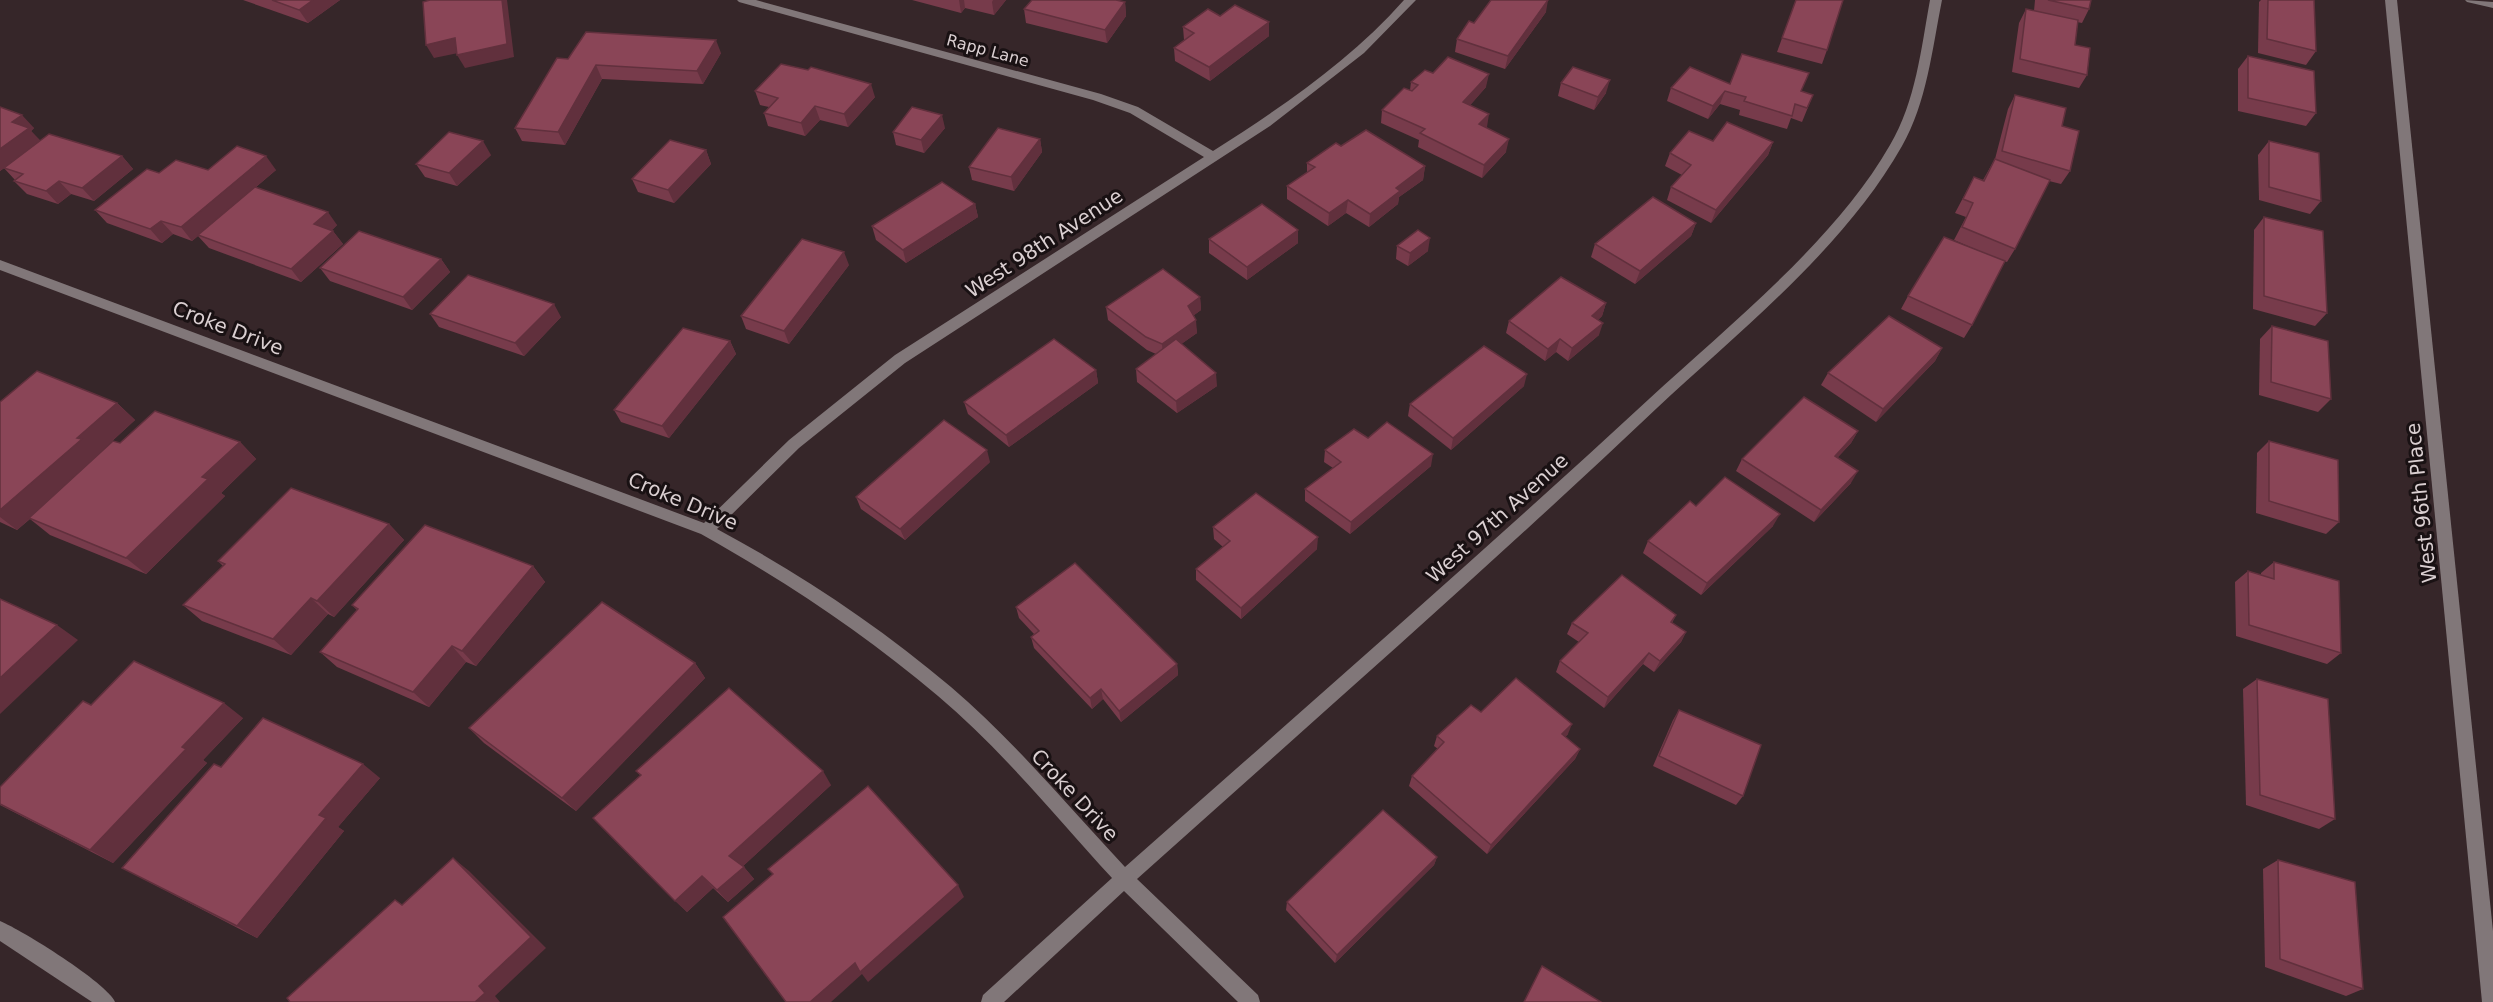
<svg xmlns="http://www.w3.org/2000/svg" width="2493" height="1002" viewBox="0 0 2493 1002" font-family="'DejaVu Sans',sans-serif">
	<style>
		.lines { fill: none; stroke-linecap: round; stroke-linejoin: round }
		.minor { fill: #817779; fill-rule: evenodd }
		.wall { fill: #773b4b }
		.shaded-wall { fill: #61303d }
		.building { fill: #8a4557; stroke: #61303d; stroke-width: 1.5 }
		.labels { text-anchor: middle; stroke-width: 6; stroke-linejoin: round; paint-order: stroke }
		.far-street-label { font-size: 16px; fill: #dacfd1; stroke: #191113 }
		.street-label { font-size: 20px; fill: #dacfd1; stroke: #191113 }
	</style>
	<rect width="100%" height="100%" fill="#362629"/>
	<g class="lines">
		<!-- minor -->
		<g class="minor">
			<path d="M737,0H756L1101,94L1138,107L1213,151C1282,107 1350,61 1404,0H1416L1364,53L1270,126L905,363L799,448L717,529C799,573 879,626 951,687C1014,741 1068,806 1125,867C1300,712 1477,558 1649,399C1730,324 1835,241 1890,145C1916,101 1921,49 1930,0H1942C1932,50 1927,102 1902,146C1845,247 1741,330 1657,408C1487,569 1311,723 1137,879L1258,995L1260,1002H1238L1124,891L1004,1002H981L983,995L1112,878C1057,818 1001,749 938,696C865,634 785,581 701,534L0,270V260L704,523L789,440L895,355L1204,157L1130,113L1093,100L739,2Z"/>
			<path d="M2385,0H2397L2493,931V1002H2482Z"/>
			<path d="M2465,0L2493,2V8L2467,2Z"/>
			<path d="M0,921C22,930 107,983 115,1002H92L0,941Z"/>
		</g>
	</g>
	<!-- wall -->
	<g class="wall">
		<path d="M243,0H340L308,23Z"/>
		<path d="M912,0H1006L994,15L965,8L961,13Z"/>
		<path d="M1796,0L1827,50L1822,64L1777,52Z"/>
		<path d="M2035,0H2091L2089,9L2082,23L2077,22L2075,45L2087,75L2079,88L2012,72L2019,23L2026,9L2034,11Z"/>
		<path d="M2261,0H2314L2316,51L2306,65L2258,53L2259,2Z"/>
		<path d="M1125,2L1126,16L1107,43L1026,23L1024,9Z"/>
		<path d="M1546,12L1505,69L1455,52L1457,39L1474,23Z"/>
		<path d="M1220,16L1269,22V36L1210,81L1175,61L1174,48L1184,40L1183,27Z"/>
		<path d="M721,53L703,84L602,79L565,145L522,141L515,128L568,59Z"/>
		<path d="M2248,56L2316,113L2306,126L2238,111V69Z"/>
		<path d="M808,70L875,97L848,127L820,120L805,136L768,126L764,113L769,107L760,105L755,91Z"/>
		<path d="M1433,73L1486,87L1470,105L1487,127L1486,128L1506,152L1482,178L1418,147L1419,140L1381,123L1382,110L1410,90L1411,82Z"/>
		<path d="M1561,83L1606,93L1594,110L1558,96Z"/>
		<path d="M1730,84L1801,92L1813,95L1802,122L1791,118L1787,129L1739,115L1740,110L1720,104L1708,119L1667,101L1671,88Z"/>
		<path d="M2015,95L2062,126L2070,171L2061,184L2049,181L2015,249L2007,262L2004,261L1972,325L1964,338L1901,309L1908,296L1977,250L1954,240L1966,217L1955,213L1974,177L1983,180L1995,159L2008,109Z"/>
		<path d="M0,107L34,128L31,131L40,141L122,156L133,169L94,201L71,194L58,204L27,194L14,181L15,180L4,168L7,166L0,171Z"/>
		<path d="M945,128L924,153L896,145L893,132Z"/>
		<path d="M1040,139L1042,152L1014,191L972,180L969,167Z"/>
		<path d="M1713,141L1773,142L1768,155L1711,223L1667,200L1671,187L1682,175L1665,166L1670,153Z"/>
		<path d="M2269,141L2321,201L2310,214L2259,200L2258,155Z"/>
		<path d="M1341,146L1425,166L1423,180L1399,197L1398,204L1369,227L1346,213L1328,226L1287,199V186L1307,173V163Z"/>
		<path d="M706,150L711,164L674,203L638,192L632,179Z"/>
		<path d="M491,155L457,186L425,177L416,164Z"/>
		<path d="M208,170H276L256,187L337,225L332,230L343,244L301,282L209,248L198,236L192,241L173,234L162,243L107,223L95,210Z"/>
		<path d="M975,204L978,217L906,263L876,240L872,226Z"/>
		<path d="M2264,217L2327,313L2315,326L2253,309L2254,230Z"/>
		<path d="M1696,223L1691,236L1635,284L1591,257L1595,244Z"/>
		<path d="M1298,230V243L1247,280L1209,253V239Z"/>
		<path d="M1397,246L1428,251L1408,266L1396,259Z"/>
		<path d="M441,259L450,272L412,310L330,281L320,268Z"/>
		<path d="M849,265L789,344L746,329L741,316Z"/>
		<path d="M1200,297L1201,310L1194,315L1197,333L1181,344L1217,386L1177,413L1137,382L1136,369L1156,354L1147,350L1108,320L1106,307Z"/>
		<path d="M1606,303L1602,316L1598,320L1599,335L1568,361L1556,352L1545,361L1506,333L1509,321Z"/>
		<path d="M430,314L561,317L524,356L439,327Z"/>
		<path d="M2272,326L2331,399L2318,412L2259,395L2260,339Z"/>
		<path d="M730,341L736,354L669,438L621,422L614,410Z"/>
		<path d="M1942,348L1935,361L1876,422L1821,385L1828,373Z"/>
		<path d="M1096,370L1098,383L1009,447L968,414L964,402Z"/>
		<path d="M1524,386L1451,450L1408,416L1410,404Z"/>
		<path d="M0,402L117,403L135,420L98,454L120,443L240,442L256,459L221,493L225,496L146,574L50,535L30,519L17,530L0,522Z"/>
		<path d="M1858,431L1851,443L1837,458L1851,483L1814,522L1736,471L1742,459Z"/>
		<path d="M2269,441L2339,522L2326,534L2256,513L2257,453Z"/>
		<path d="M1325,450L1431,466L1350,534L1305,501V489L1333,468L1324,462Z"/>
		<path d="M990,462L905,540L861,509L856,497Z"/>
		<path d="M1696,506L1773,526L1701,595L1643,553L1648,541Z"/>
		<path d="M389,524L404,540L334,617L328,614L291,655L202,621L183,605L223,566L218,561Z"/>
		<path d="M1213,527L1317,549L1241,619L1196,580V569L1223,547L1214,539Z"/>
		<path d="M2274,562L2341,653L2327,664L2236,636L2235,582L2248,571L2261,575V573Z"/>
		<path d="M533,566L545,582L476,666L466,662L429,707L337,667L320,652L357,610L352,605Z"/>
		<path d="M1016,607L1177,664L1178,675L1121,722L1103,699L1092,709L1034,648L1031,637L1034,634L1019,618Z"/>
		<path d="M1676,615L1672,623L1686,632L1681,642L1654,672L1643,664L1604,708L1556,672L1560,661L1579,642L1567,634L1572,623Z"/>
		<path d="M695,663L705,678L576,811L484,743L469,728Z"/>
		<path d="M2257,679L2335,819L2319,829L2246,805L2243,689Z"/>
		<path d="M91,705L243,718L203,760L207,763L113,863L0,805Z"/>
		<path d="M1679,710L1743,796L1736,805L1653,766L1673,720Z"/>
		<path d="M1481,712L1568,734L1565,737L1580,749L1575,759L1487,854L1409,786L1412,776L1438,749L1434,746L1437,736Z"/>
		<path d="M221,767L380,778L338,827L344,831L257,938L122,868Z"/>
		<path d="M636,771L831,785L743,866L754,879L728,902L713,888L687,912L593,818L641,776Z"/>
		<path d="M1437,857L1434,865L1335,963L1286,910L1287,902Z"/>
		<path d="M2278,860L2363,989L2346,996L2265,967L2263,869Z"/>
	</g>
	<!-- shaded-wall -->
	<g class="shaded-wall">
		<path d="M313,0H340L308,23L299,10Z"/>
		<path d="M502,0H507L514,57L465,68L457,55Z"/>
		<path d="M959,0H964L965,8L961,13Z"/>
		<path d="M993,0H1006L994,15L992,2Z"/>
		<path d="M1548,0L1546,12L1505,69L1508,56Z"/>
		<path d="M1125,2L1126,16L1107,43L1105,30Z"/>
		<path d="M1269,22V36L1210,81L1209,67Z"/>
		<path d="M455,38L463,52L434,58L426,45Z"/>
		<path d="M716,40L721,53L703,84L697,71Z"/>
		<path d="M596,65L602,79L565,145L558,132Z"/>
		<path d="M1489,74L1486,87L1461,116L1463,102Z"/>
		<path d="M1610,80L1606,93L1594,110L1598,97Z"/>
		<path d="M871,84L875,97L848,127L844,114Z"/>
		<path d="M1725,91L1720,104L1708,119L1713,106Z"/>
		<path d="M815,106L820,120L805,136L801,123Z"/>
		<path d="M1489,114L1487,127L1476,137L1479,124Z"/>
		<path d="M22,115L34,128L31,131L41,141L0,171V149L12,122Z"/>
		<path d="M942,115L945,128L924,153L921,140Z"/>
		<path d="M1040,139L1042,152L1014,191L1011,177Z"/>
		<path d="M1509,139L1506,152L1482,178L1484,165Z"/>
		<path d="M483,141L491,155L457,186L449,173Z"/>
		<path d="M1773,142L1768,155L1711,223L1716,210Z"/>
		<path d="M706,150L711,164L674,203L668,190Z"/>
		<path d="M122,156L133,169L94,201L82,188Z"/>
		<path d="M266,156L276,170L192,241L181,227Z"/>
		<path d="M1425,166L1423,180L1399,197L1398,204L1369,227L1370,214L1396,188Z"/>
		<path d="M59,181L71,194L58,204L46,191Z"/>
		<path d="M1348,200L1346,213L1328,226L1329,213Z"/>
		<path d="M975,204L978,217L906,263L903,250Z"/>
		<path d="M328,212L337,225L324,237L314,224Z"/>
		<path d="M161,221L173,234L162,243L150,229Z"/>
		<path d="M1696,223L1691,236L1635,284L1640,271Z"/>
		<path d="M1298,230V243L1247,280V267Z"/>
		<path d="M333,231L343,244L301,282L291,269Z"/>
		<path d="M1430,238L1428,251L1408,266L1410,253Z"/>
		<path d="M844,252L849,265L789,344L784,331Z"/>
		<path d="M441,259L450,272L412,310L403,297Z"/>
		<path d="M1200,297L1201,310L1189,319L1188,306Z"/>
		<path d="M1606,303L1602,316L1588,329L1592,316Z"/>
		<path d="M554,304L561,317L524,356L515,343Z"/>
		<path d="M1196,320L1197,333L1163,357L1162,344Z"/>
		<path d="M1603,323L1599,335L1568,361L1572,348Z"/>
		<path d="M1560,339L1556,352L1545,361L1548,349Z"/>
		<path d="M730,341L736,354L669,438L662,426Z"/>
		<path d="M1942,348L1935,361L1876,422L1883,409Z"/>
		<path d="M1096,370L1098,383L1009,447L1006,435Z"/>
		<path d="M1216,373L1217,386L1177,413L1176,401Z"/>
		<path d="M1527,374L1524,386L1451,450L1453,438Z"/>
		<path d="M117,403L135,420L98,454L101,457L17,530L0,517V510L77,438Z"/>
		<path d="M1858,431L1851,443L1828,468L1835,456Z"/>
		<path d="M240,442L256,459L221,493L225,496L146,574L126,558L202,477Z"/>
		<path d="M987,450L990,462L905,540L900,529Z"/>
		<path d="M1433,454L1431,466L1350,534L1351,522Z"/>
		<path d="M1858,471L1851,483L1814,522L1821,510Z"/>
		<path d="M1780,514L1773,526L1701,595L1707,583Z"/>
		<path d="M389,524L404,540L334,617L317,601Z"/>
		<path d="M1318,537L1317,549L1241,619V608Z"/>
		<path d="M533,566L545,582L476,666L462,651Z"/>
		<path d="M311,598L328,614L291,655L273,639Z"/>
		<path d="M57,625L78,640L0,714V678Z"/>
		<path d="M1686,632L1681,642L1654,672L1660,661Z"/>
		<path d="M452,646L466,662L429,707L413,692Z"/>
		<path d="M1649,653L1643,664L1604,708L1608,697Z"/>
		<path d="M695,663L705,678L576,811L562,798Z"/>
		<path d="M1177,664L1178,675L1121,722L1119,711Z"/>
		<path d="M1101,689L1103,699L1092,709L1090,698Z"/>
		<path d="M224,703L243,718L203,760L207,763L113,863L90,850L182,747Z"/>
		<path d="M1572,724L1568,734L1558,744L1562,734Z"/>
		<path d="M1580,749L1575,759L1487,854L1491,845Z"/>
		<path d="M363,764L380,778L338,827L344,831L257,938L237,926L319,815Z"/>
		<path d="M823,771L831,785L740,869L729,856Z"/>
		<path d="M1437,857L1434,865L1335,963L1337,955Z"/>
		<path d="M453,858L469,871L546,948L495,996L500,1002H475L479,986Z"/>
		<path d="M744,867L754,879L728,902L717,890Z"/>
		<path d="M702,876L713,888L687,912L675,901Z"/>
		<path d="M958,885L964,897L868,982L862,974L831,1002H810L855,963Z"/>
	</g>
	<!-- building -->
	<g class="building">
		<path d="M272,0H313L299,10Z"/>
		<path d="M430,0H502L507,44L457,55L455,38L426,45L423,2Z"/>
		<path d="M1032,0H1116L1125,2L1105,30L1024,9Z"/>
		<path d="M1491,0H1548L1508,56L1457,39L1469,21L1474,23Z"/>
		<path d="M1796,0H1843L1827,50L1782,38Z"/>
		<path d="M2048,0H2091L2089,9Z"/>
		<path d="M2268,0H2314L2316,51L2267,39Z"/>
		<path d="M1235,5L1269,22L1209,67L1174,48L1194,33L1183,27L1208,9L1220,16Z"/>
		<path d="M2026,9L2078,20L2075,45L2090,48L2087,75L2020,59Z"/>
		<path d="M586,32L716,40L697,71L596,65L558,132L515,128L557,58L568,59Z"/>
		<path d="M1742,54L1809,73L1801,91L1813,95L1807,108L1795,104L1792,116L1744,101L1746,97L1725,91L1713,106L1671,88L1690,67L1730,84Z"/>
		<path d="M2248,56L2314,71L2316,113L2248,98Z"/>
		<path d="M1448,57L1489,74L1463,102L1489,114L1479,124L1509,139L1484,165L1420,133L1425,129L1382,110L1404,88L1412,91L1418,85L1411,82L1425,70L1433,73Z"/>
		<path d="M781,64L808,70L811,67L871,84L844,114L815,106L801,123L764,113L778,98L755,91Z"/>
		<path d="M1573,67L1610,80L1598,97L1561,83Z"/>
		<path d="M2015,95L2066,108L2062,126L2079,131L2070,171L2002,151Z"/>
		<path d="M0,107L22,115L12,122L29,128L0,149Z"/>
		<path d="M912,107L942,115L921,140L893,132Z"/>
		<path d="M1727,122L1773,142L1716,210L1671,187L1691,165L1670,153L1689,131L1713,141Z"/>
		<path d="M998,128L1040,139L1011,177L969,167Z"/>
		<path d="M1366,130L1425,166L1396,188L1400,191L1370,214L1348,200L1329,213L1287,186L1315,167L1307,163L1336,143L1341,146Z"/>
		<path d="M449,132L483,141L449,173L416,164Z"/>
		<path d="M49,134L122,156L82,188L59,181L46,191L14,181L23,174L4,168Z"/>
		<path d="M670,140L706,150L668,190L632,179Z"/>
		<path d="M2269,141L2319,153L2321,201L2269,187Z"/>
		<path d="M237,146L266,156L181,227L161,221L150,229L95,210L147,169L159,173L176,160L208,170Z"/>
		<path d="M1995,159L2050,180L2015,249L1962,227L1973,203L1963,199L1974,177L1984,181Z"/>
		<path d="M942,182L975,204L903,250L872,226Z"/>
		<path d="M255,187L328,212L314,224L333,231L291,269L198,235Z"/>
		<path d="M1653,197L1696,223L1640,271L1595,244Z"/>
		<path d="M1262,204L1298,230L1247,267L1209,239Z"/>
		<path d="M2264,217L2323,231L2327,313L2264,296Z"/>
		<path d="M1418,230L1430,238L1410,253L1397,246Z"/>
		<path d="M359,231L441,259L403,297L320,268Z"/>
		<path d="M1944,237L2005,261L1972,325L1908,296Z"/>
		<path d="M802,239L844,252L784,331L741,316Z"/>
		<path d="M1163,269L1200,297L1188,306L1196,320L1162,344L1146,337L1106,307Z"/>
		<path d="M468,275L554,304L515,343L430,314Z"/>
		<path d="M1561,277L1606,303L1592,316L1603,323L1572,348L1560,339L1548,349L1509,321Z"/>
		<path d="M1889,316L1942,348L1883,409L1828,373Z"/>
		<path d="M2272,326L2328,341L2331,399L2271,382Z"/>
		<path d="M683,328L730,341L662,426L614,410Z"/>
		<path d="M1054,339L1096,370L1006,435L964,402Z"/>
		<path d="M1176,339L1216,373L1176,401L1136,369Z"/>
		<path d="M1484,346L1527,374L1453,438L1410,404Z"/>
		<path d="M37,371L117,403L77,438L82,439L0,510V402Z"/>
		<path d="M1804,397L1858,431L1835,456L1858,471L1821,510L1742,459Z"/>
		<path d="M155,411L240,442L202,477L208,479L126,558L29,518L113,441L120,443Z"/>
		<path d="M944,420L987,450L900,529L856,497Z"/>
		<path d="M1387,422L1433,454L1351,522L1305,489L1341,462L1325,450L1354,429L1368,438Z"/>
		<path d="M2269,441L2338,460L2339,522L2269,501Z"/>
		<path d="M1725,477L1780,514L1707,583L1648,541L1690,501L1696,506Z"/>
		<path d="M291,488L389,524L317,601L311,598L273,639L183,605L225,564L218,561Z"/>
		<path d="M1256,493L1318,537L1241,608L1196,569L1230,541L1213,527Z"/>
		<path d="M425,525L533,566L462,651L452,646L413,692L320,652L358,609L352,605Z"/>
		<path d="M2274,562L2339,581L2341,653L2249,625L2248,571L2274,579Z"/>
		<path d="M1075,563L1177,664L1119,711L1101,689L1090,698L1031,637L1039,631L1016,607Z"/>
		<path d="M1622,575L1676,615L1671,622L1686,632L1660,661L1649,653L1608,697L1560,661L1588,633L1572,623Z"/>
		<path d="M0,599L57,625L0,678Z"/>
		<path d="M602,602L695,663L562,798L469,728Z"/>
		<path d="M134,661L224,703L182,747L186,749L90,850L0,804V787L83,701L91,705Z"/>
		<path d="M1516,678L1572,724L1562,734L1580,749L1491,845L1412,776L1444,742L1437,736L1471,705L1481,712Z"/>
		<path d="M2257,679L2328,699L2335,819L2260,795Z"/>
		<path d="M729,688L823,771L729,856L744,867L717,890L702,876L675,901L593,818L641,775L636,771Z"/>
		<path d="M1679,710L1761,745L1743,796L1659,756Z"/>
		<path d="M263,718L363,764L319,815L326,818L237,926L122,868L214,764L221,767Z"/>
		<path d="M868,786L958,885L860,972L855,963L810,1002H786L723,917L773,874L768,869Z"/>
		<path d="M1383,810L1437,857L1337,955L1287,902Z"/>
		<path d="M453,858L531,937L479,986L485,993L475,1002H290L287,998L395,900L402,905Z"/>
		<path d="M2278,860L2355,882L2363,989L2280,959Z"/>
		<path d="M1542,966L1601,1002H1524Z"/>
	</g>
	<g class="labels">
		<!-- far-street labels -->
		<g class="far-street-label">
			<text transform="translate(988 50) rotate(15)" y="6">Rapp Lane</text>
		</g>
		<!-- street labels -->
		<g class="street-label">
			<text transform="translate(1044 243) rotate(-33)" y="7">West 98th Avenue</text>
			<text transform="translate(228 328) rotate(21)" y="7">Croke Drive</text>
			<text transform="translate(683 501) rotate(23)" y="7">Croke Drive</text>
			<text transform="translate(2421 503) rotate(-96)" y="7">West 96th Place</text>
			<text transform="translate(1497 518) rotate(-42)" y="7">West 97th Avenue</text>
			<text transform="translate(1075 795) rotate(47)" y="7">Croke Drive</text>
		</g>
	</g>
</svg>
